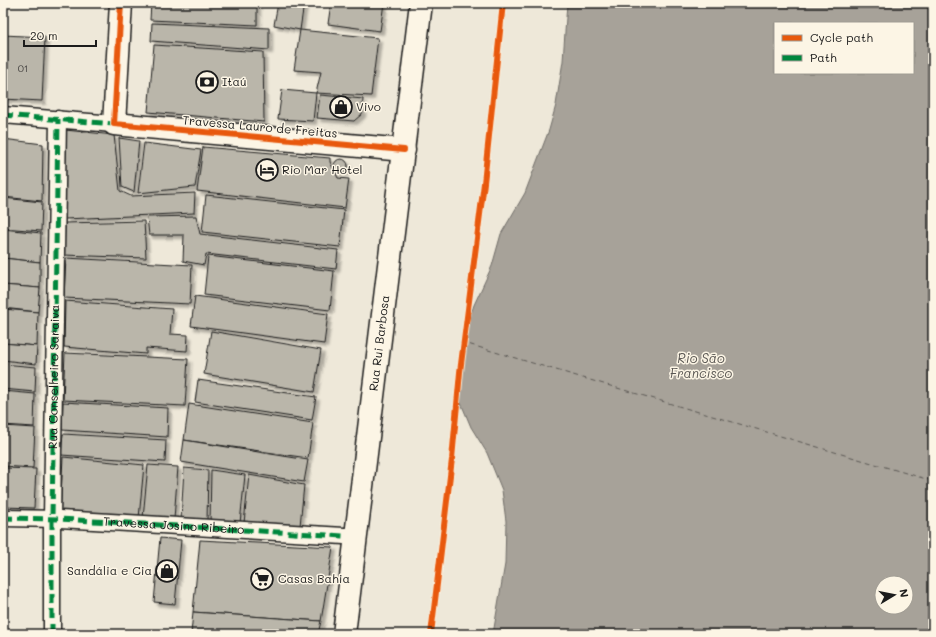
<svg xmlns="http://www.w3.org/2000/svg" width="936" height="637" viewBox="0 0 936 637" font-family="Mali,sans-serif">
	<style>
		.water { fill: #a7a299; stroke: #6f6c67; fill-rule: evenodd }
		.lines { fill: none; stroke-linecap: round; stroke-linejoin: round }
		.ferry { stroke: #5b5854; stroke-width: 1; stroke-dasharray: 5 4; stroke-linecap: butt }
		.building { fill: #bab6aa; stroke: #1c1c1c; filter: url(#shadow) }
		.pedestrian-casing { stroke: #1c1c1c; stroke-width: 19 }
		.tertiary-casing { stroke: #1c1c1c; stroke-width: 25 }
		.secondary-casing { stroke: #1c1c1c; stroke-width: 25 }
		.pedestrian { stroke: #fcf5e5; stroke-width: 16 }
		.tertiary { stroke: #fcf5e5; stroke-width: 22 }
		.secondary { stroke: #fcf5e5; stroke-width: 22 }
		.quiet { stroke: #00873e; stroke-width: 5; stroke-dasharray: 10 5; stroke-linecap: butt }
		.cycleway-casing { stroke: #fcf5e5; stroke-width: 8 }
		.cycleway { stroke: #e8590c; stroke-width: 6 }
		.labels { text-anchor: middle; stroke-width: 3; stroke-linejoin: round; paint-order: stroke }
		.number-label { font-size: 10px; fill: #444240 }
		.poi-label { font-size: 12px; fill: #1c1c1c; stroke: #fcf5e5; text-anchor: start }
		.street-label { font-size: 12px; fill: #1c1c1c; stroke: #fcf5e5 }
		.water-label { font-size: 13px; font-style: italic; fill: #5b5854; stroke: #fcf5e5 }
	</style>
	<defs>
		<filter id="shadow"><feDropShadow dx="3.5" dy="3.5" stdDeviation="1" flood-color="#0004"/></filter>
	</defs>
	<rect width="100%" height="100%" fill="#eee8d9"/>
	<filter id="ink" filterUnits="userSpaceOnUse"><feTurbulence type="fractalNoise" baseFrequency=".025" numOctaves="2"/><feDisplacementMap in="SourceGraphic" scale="8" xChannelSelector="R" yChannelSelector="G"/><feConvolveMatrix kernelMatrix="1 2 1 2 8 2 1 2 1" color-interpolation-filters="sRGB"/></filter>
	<g filter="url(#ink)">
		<!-- water -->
		<path class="water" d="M567,3H933V634H493L505,564L506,521L502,490L487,453L471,427L461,403V342L474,305L492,266L501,234L525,193L549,130L556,105L563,61ZM775,23H913V73H775ZM882,583H906V607H882Z"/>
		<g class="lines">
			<!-- ferry -->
			<path class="ferry" d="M461,342L933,481"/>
		</g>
		<!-- building -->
		<g class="building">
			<path d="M151,3H257V25L150,20Z"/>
			<path d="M278,3H304L300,30L274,25Z"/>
			<path d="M331,3H384L380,31L328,24Z"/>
			<path d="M152,23L269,28V50L151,41Z"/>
			<path d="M300,30L378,38L371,96L316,93L321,72L294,70Z"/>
			<path d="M3,35L45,37L42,101L3,99Z"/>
			<path d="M154,45L263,52L264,122L148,112Z"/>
			<path d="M282,90L316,93L313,121L278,119Z"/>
			<path d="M320,95L363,99L362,114L354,121L317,118Z"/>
			<path d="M65,130L114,135L120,191L131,196L195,193L194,213L65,219Z"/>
			<path d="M119,138L139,141L134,192L122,187Z"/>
			<path d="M3,139L43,144L42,201L3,197Z"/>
			<path d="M144,143L201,150L195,187L138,193Z"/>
			<path d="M203,147L330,158V162L338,178L349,179L345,208L197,191Z"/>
			<circle cx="341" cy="166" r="7"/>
			<path d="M206,195L344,210L340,247L202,232Z"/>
			<path d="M3,198L42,202L41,231L3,228Z"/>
			<path d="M196,216L200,234L338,250L336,269L206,254L204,265L183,261L184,235H149L147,217Z"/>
			<path d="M144,221L146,258L64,255L65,223Z"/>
			<path d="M3,229L41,233L40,262L3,258Z"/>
			<path d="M208,256L334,271L330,310L204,295Z"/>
			<path d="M3,258L40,262V288L3,285Z"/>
			<path d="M66,258L192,265L190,304L64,298Z"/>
			<path d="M3,285L40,288L38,312L3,308Z"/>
			<path d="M195,296L328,314L324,344L191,326Z"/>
			<path d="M65,301L172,309L170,334L188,335L187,351L146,348V354L64,347Z"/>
			<path d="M3,309L38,312L37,346L3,343Z"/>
			<path d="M211,331L321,350L314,392L204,374Z"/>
			<path d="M3,343L37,346L36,364L3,360Z"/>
			<path d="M65,353L188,359L185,406L63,400Z"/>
			<path d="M3,364L36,367L35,392L3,389Z"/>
			<path d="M198,380L316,397L312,420L195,402Z"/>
			<path d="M3,391L35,394L34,427L3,425Z"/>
			<path d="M63,402L168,408L167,437L62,430Z"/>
			<path d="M189,404L313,423L308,458L184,440Z"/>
			<path d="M3,426L35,428L33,468L3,466Z"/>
			<path d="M63,434L166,440L165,462L61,455Z"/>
			<path d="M184,440L308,460L304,482L181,462Z"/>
			<path d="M63,457L144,465L139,518L60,515Z"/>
			<path d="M148,465L178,467L174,519L143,518Z"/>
			<path d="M3,468L36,469L34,508L3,507Z"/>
			<path d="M184,468L208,470L207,521L181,520Z"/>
			<path d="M211,470L245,475L240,523H210Z"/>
			<path d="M249,475L304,485L300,526L244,523Z"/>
			<path d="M160,538L181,540L175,604L154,602Z"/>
			<path d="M200,540L333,547L321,621L193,612Z"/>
			<path d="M193,612L321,621L318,634H191Z"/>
		</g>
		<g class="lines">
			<!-- pedestrian casing -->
			<g class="pedestrian-casing">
				<g id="pedestrian">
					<path d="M3,115L114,124"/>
					<path id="s1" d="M3,518L60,519L344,536"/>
					<path id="s2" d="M52,634V518L58,119"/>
				</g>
			</g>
			<!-- tertiary casing -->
			<g class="tertiary-casing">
				<path id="tertiary" d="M121,3L114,124L404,150"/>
			</g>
			<!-- secondary casing -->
			<g class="secondary-casing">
				<g id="secondary">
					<path id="s3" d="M344,634L421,3"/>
				</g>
			</g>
			<!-- pedestrian -->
			<use href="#pedestrian" class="pedestrian"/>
			<!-- tertiary -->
			<use href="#tertiary" class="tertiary"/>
			<!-- secondary -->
			<use href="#secondary" class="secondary"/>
			<!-- quiet -->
			<g class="quiet">
				<path d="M3,115L114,124"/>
				<path d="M3,518L60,519L344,536"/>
				<path d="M52,634V518L58,119"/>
			</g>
			<!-- cycleway casing -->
			<g class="cycleway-casing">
				<g id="cycleway">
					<path d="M121,3L114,124L404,150"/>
					<path d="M431,634L452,459L460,372L484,183L503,3"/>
				</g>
			</g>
			<!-- cycleway -->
			<use href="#cycleway" class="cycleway"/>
		</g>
	</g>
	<!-- icons -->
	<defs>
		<g id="bank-ring" transform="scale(1.15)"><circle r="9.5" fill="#fcf5e5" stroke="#1c1c1c" stroke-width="1.5"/><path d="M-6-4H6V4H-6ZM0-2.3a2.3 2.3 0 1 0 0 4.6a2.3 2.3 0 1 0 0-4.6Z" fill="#1c1c1c"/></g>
		<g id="shop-ring" transform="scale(1.15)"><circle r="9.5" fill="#fcf5e5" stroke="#1c1c1c" stroke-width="1.5"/><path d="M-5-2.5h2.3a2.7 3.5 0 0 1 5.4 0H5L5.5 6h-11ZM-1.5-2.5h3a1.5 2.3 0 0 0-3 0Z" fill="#1c1c1c"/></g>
		<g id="hotel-ring" transform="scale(1.15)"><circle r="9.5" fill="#fcf5e5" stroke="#1c1c1c" stroke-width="1.5"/><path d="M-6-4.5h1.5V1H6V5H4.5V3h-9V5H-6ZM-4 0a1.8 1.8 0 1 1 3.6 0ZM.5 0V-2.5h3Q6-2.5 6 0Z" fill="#1c1c1c"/></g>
		<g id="supermarket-ring" transform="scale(1.15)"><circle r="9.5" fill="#fcf5e5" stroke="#1c1c1c" stroke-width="1.5"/><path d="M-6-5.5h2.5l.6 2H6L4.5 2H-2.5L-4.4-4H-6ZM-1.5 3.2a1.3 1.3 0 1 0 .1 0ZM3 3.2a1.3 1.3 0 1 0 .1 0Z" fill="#1c1c1c"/></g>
	</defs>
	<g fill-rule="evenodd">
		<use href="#bank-ring" x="207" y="82"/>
		<use href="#shop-ring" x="341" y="107"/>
		<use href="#hotel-ring" x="267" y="170"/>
		<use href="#shop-ring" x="167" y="571"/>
		<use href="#supermarket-ring" x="262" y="579"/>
	</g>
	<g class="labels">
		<!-- number labels -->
		<g class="number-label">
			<text x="23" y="72">01</text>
		</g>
		<!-- poi labels -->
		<g class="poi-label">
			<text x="222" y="86">Itaú</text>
			<text x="356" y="111">Vivo</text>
			<text x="282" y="174">Rio Mar Hotel</text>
			<text x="152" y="575" text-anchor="end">Sandália e Cia</text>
			<text x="278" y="583">Casas Bahia</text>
		</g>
		<!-- street labels -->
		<g class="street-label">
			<text transform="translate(260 127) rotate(5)" y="4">Travessa Lauro de Freitas</text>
			<text dy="4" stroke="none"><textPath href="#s3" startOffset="293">Rua Rui Barbosa</textPath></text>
			<text dy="4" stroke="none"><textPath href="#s2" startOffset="257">Rua Conselheiro Saraiva</textPath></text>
			<text dy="4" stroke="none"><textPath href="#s1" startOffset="171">Travessa Josino Ribeiro</textPath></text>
		</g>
		<!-- water labels -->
		<g class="water-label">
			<text x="701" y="363">Rio São<tspan x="701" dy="15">Francisco</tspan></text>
		</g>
	</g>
	<!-- margin -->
	<rect width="936" height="637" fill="none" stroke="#fcf5e5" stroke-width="16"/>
	<rect x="8" y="8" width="920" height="621" fill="none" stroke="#1c1c1c" stroke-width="1.5" filter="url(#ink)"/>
	<!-- legend -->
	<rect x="774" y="22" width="140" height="52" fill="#fcf5e5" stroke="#a29e95"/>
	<rect x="782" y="35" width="20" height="6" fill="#e8590c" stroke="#a29e95"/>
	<text x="810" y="42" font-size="12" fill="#1c1c1c">Cycle path</text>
	<rect x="782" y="55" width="20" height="6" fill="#00873e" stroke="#a29e95"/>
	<text x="810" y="62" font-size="12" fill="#1c1c1c">Path</text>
	<!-- north arrow -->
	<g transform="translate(894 595) rotate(80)"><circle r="19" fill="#fcf5e5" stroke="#a29e95"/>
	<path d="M0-3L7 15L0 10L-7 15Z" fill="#1c1c1c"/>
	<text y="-6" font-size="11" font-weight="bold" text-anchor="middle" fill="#1c1c1c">N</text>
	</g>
	<!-- scale -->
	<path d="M24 40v6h72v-6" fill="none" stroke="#1c1c1c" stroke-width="2"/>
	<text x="30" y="40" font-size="12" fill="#1c1c1c" stroke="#fcf5e5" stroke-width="3" paint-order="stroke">20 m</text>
</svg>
